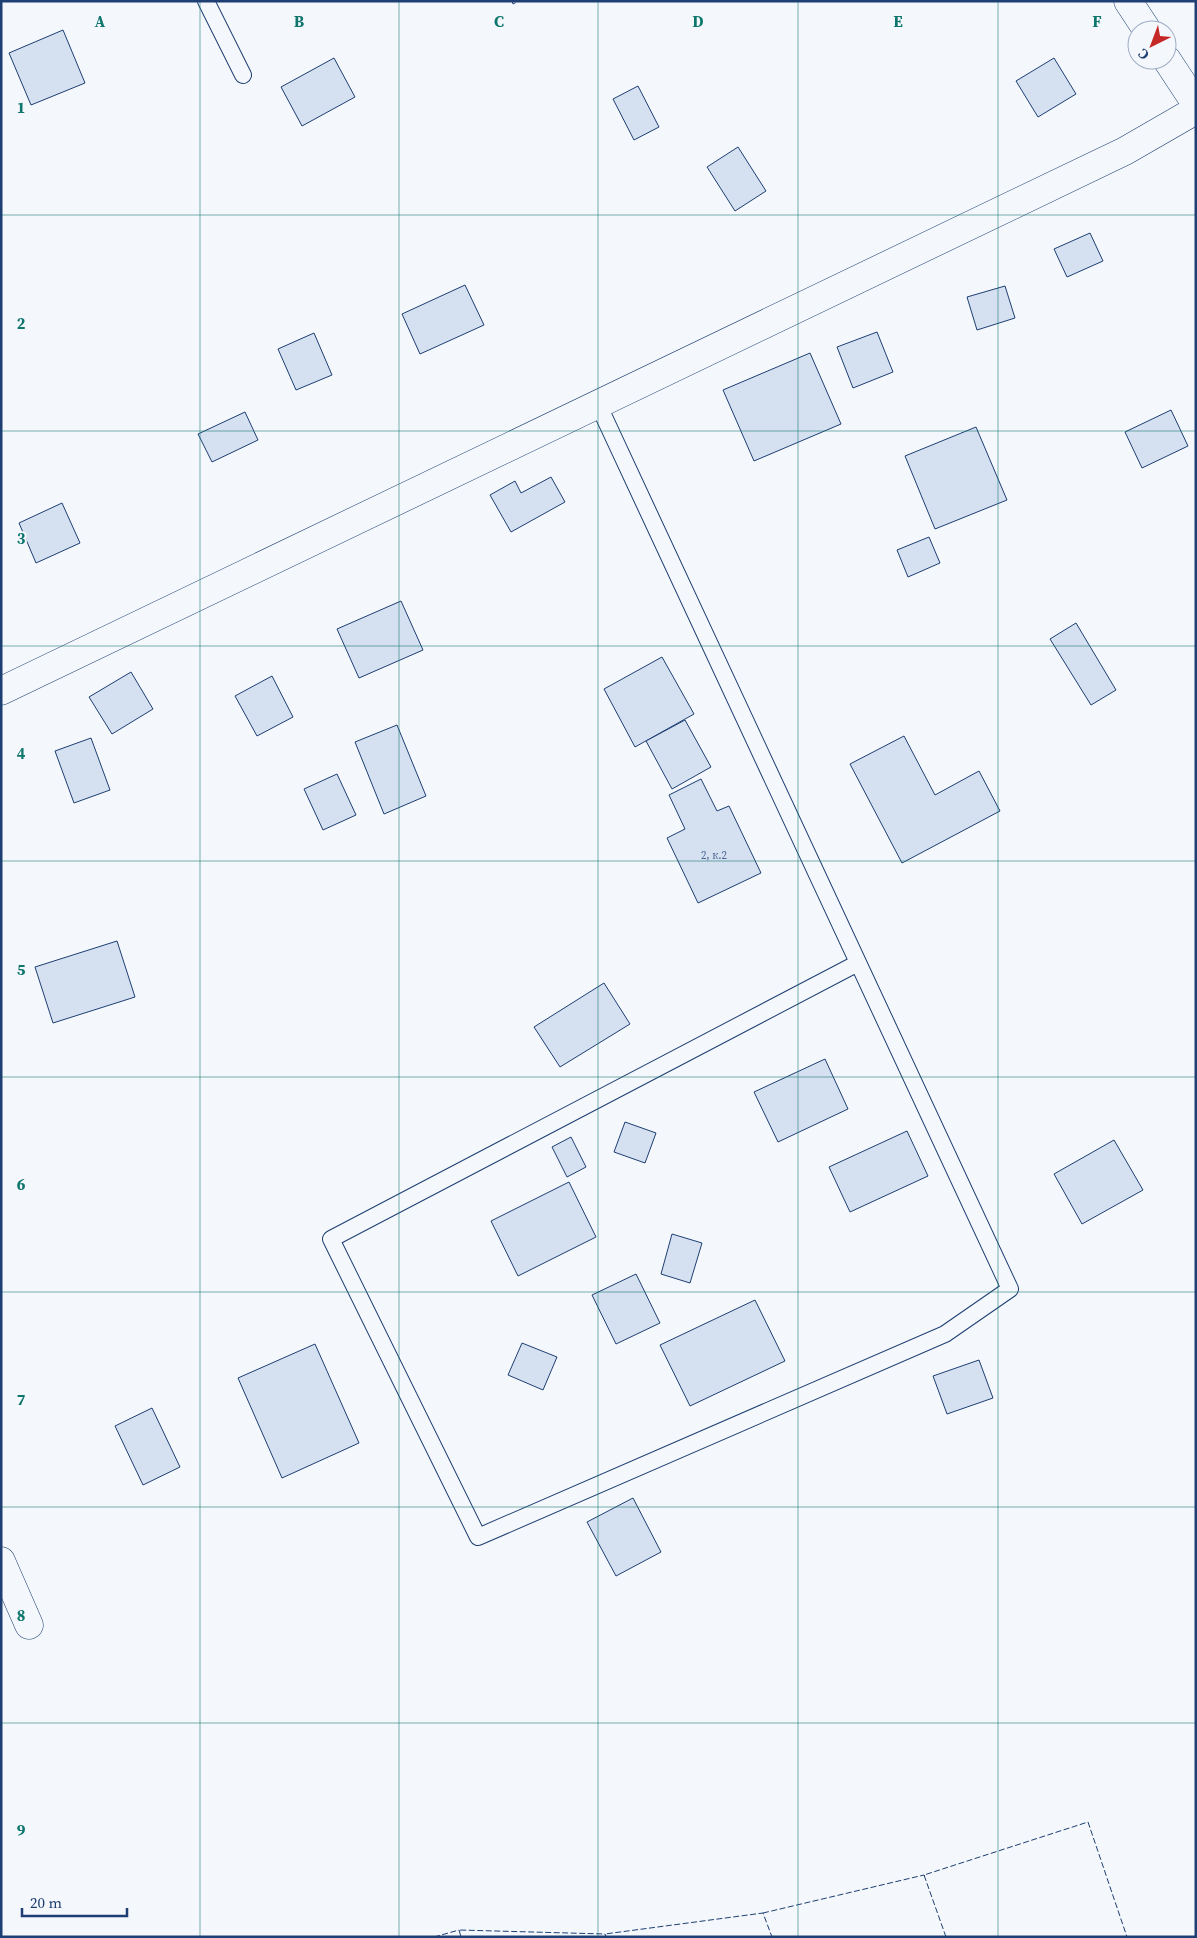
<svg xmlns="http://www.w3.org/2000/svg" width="1197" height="1938" viewBox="0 0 1197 1938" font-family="'Source Serif 4',serif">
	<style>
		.building { fill: #d5e0f0; stroke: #1d3f73 }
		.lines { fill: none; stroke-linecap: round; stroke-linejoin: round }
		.lane-casing { stroke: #1d3f73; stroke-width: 18 }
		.street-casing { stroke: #1d3f73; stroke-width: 29 }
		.secondary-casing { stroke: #1d3f73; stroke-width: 29 }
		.lane { stroke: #f4f7fb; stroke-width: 16 }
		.street { stroke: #f4f7fb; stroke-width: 28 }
		.secondary { stroke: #f4f7fb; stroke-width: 28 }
		.fence { stroke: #1d3f73; stroke-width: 1; stroke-dasharray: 6 2.5; stroke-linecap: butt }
		.grid { fill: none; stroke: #0f766e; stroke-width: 1; stroke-opacity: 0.55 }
		.labels { text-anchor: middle; stroke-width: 4; stroke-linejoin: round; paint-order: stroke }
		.number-label { font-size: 11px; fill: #4b6792 }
		.grid-label { font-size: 16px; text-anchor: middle; font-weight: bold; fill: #0f766e; stroke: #f4f7fb; stroke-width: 4; stroke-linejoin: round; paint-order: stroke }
	</style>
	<rect width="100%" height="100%" fill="#f4f7fb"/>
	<!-- building -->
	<g class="building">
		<path d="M63,30L85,83L31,105L9,53Z"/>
		<path d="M334,58L355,97L302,126L281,87Z"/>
		<path d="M1054,58L1076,94L1038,117L1016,81Z"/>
		<path d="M638,86L659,127L634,140L613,99Z"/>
		<path d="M738,147L766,191L735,211L707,167Z"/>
		<path d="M1090,233L1103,261L1067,277L1054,249Z"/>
		<path d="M465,285L484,325L420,354L402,314Z"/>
		<path d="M1005,286L1015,318L977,330L967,297Z"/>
		<path d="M877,332L893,372L853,388L837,347Z"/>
		<path d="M314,333L332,375L296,390L278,349Z"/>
		<path d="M810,353L841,424L754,461L723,390Z"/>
		<path d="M1171,410L1188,446L1142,468L1125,432Z"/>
		<path d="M245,412L258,440L212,462L198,434Z"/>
		<path d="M976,427L1007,500L935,529L905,456Z"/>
		<path d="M551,477L565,502L511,532L490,495L515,481L521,493Z"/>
		<path d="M62,503L80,543L36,563L19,523Z"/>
		<path d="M929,537L940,563L908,577L897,550Z"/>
		<path d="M401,601L423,650L359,678L337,629Z"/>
		<path d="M1076,623L1116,690L1091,705L1050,639Z"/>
		<path d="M662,657L694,714L635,747L604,689Z"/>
		<path d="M131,672L153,709L112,734L89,697Z"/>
		<path d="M272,676L293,717L257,736L235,696Z"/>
		<path d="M685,720L711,767L672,789L646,741Z"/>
		<path d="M397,725L426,796L384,814L355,742Z"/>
		<path d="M904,736L935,795L979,771L1000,811L902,863L850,764Z"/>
		<path d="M91,738L110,790L74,803L55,751Z"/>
		<path d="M337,774L356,815L323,830L304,789Z"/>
		<path d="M701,779L717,811L729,806L761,873L698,903L667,838L685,829L669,795Z"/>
		<path d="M117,941L135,997L53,1023L35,967Z"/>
		<path d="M604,983L630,1024L560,1067L534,1027Z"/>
		<path d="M825,1059L848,1109L778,1142L754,1092Z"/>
		<path d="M625,1122L656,1133L645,1163L614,1152Z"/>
		<path d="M907,1131L928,1176L850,1212L829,1167Z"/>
		<path d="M571,1137L586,1167L567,1177L552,1147Z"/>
		<path d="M1114,1140L1143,1190L1082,1224L1054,1174Z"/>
		<path d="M569,1182L596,1237L518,1276L491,1221Z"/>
		<path d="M672,1234L702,1243L690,1283L661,1274Z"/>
		<path d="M636,1274L660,1323L616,1344L592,1295Z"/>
		<path d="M755,1300L785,1361L690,1406L660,1345Z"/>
		<path d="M522,1343L557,1357L543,1390L508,1375Z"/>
		<path d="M315,1344L359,1443L282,1478L238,1378Z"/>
		<path d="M979,1360L993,1398L947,1414L933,1376Z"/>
		<path d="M152,1408L180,1467L143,1485L115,1426Z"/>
		<path d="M633,1498L661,1552L616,1576L587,1522Z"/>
	</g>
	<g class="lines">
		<!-- lane casing -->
		<g class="lane-casing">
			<g id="lane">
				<path d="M206,1L243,75"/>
				<path d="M598,404L1010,1289L945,1334L478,1537L331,1239L858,963"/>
			</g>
		</g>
		<!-- street casing -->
		<g class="street-casing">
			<g id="street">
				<path d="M1,691L1125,151L1196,110"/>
				<path d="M1,1561L29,1625"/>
			</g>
		</g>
		<!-- secondary casing -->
		<g class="secondary-casing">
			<g id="secondary">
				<path d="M1128,1L1147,30"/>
				<path d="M1167,60L1196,104"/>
			</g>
		</g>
		<!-- lane -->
		<use href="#lane" class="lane"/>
		<!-- street -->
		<use href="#street" class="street"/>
		<!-- secondary -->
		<use href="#secondary" class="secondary"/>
		<!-- fence -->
		<g class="fence">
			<path d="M512,1L513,4L519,1"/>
			<path d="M763,1913L924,1875L925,1876"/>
			<path d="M434,1937L459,1930L460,1932"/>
			<path d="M461,1937L459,1930L605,1934L606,1937L605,1934L763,1913L772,1937"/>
			<path d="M946,1937L924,1875L1088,1822L1127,1937"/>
		</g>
	</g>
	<!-- grid -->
	<path class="grid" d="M200,1V1937M399,1V1937M598,1V1937M798,1V1937M998,1V1937M1,215H1196M1,431H1196M1,646H1196M1,861H1196M1,1077H1196M1,1292H1196M1,1507H1196M1,1723H1196"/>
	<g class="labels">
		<!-- number labels -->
		<g class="number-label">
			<text x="714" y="859">2, к.2</text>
		</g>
	</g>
	<g class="grid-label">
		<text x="100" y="27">A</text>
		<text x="299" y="27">B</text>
		<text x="499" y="27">C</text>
		<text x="698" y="27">D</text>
		<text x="898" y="27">E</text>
		<text x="1097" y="27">F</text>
		<text x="21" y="113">1</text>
		<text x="21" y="329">2</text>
		<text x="21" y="544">3</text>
		<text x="21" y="759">4</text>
		<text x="21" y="975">5</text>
		<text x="21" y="1190">6</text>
		<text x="21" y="1405">7</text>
		<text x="21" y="1621">8</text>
		<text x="21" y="1836">9</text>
	</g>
	<!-- border -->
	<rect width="1197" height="1938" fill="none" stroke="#1d3f73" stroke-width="5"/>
	<!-- north arrow -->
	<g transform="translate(1152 45) rotate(222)"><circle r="24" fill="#f4f7fb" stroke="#9eadc5"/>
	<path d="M0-4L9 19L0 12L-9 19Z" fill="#c62828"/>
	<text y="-8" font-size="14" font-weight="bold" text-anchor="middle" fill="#1d3f73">С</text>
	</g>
	<!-- scale -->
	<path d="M22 1908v8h105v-8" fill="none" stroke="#1d3f73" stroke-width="2.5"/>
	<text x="30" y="1908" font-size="15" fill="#1d3f73" stroke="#f4f7fb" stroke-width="4" paint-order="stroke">20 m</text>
</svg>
